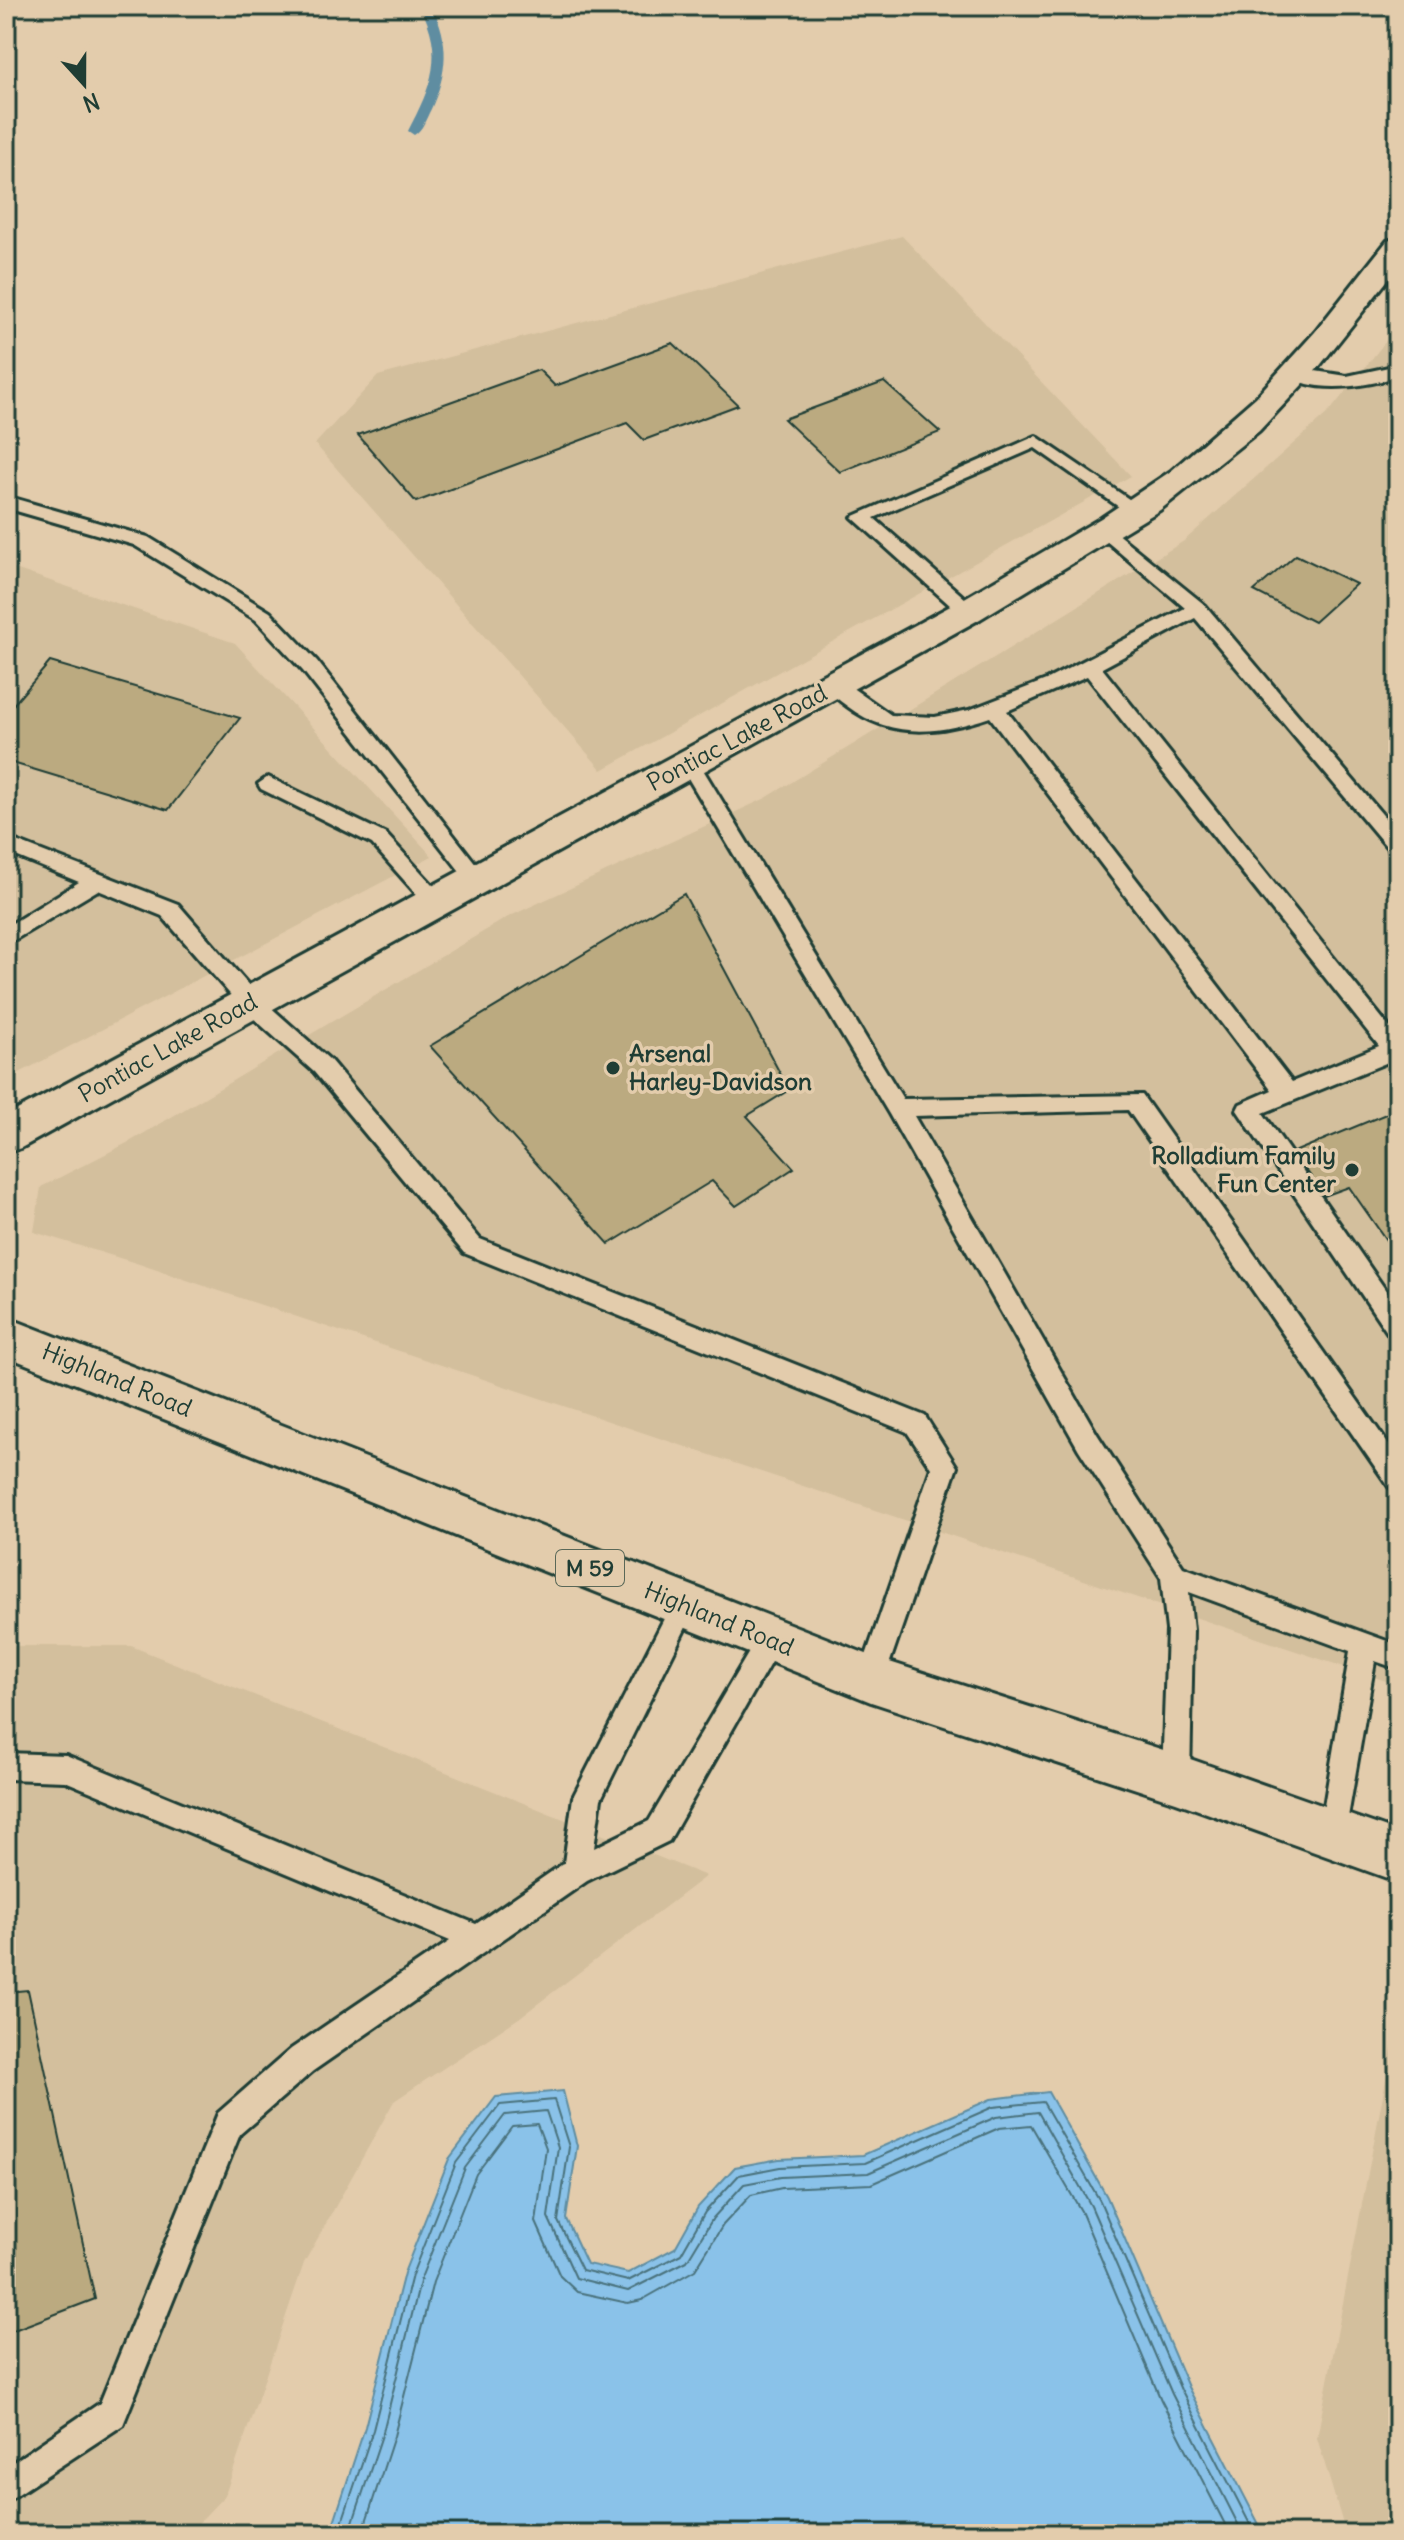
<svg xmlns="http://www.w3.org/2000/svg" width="1404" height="2540" viewBox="0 0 1404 2540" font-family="Delius,sans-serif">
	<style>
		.built { fill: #d3bf9d }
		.water { fill: #8ac2e9; stroke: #5f8da1; stroke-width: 2 }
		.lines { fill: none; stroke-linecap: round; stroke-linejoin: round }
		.shore { stroke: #4a727c; stroke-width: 2 }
		.stream { fill: #5f8da1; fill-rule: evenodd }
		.building { fill: #bbaa80; stroke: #1f3d34; stroke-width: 2 }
		.service-casing { stroke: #1f3d34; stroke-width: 6 }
		.tertiary-casing { stroke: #1f3d34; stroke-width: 6 }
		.trunk-casing { stroke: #1f3d34; stroke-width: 6 }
		.service { fill: #e3ccac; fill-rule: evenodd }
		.tertiary { fill: #e3ccac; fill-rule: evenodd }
		.trunk { fill: #e3ccac; fill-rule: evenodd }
		.poi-dot { fill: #1f3d34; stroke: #e3ccac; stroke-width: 3 }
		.labels { text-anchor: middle; stroke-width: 7; stroke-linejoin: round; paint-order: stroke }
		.shield { fill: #e3ccac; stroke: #5a6858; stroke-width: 2 }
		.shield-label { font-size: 22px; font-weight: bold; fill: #1f3d34 }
		.street-label { font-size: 24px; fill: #1f3d34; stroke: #e3ccac }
		.poi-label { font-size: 24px; font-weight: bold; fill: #1f3d34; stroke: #e3ccac; text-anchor: start }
	</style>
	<rect width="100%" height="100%" fill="#e3ccac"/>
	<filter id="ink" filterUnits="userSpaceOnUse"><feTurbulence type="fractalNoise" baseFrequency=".0125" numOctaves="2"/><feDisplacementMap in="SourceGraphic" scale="16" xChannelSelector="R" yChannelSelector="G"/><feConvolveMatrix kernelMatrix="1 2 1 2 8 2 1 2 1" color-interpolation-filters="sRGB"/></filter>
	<g filter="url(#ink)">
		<!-- built -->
		<g class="built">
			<path d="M902,236L1131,476L602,770L315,444L378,376Z"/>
			<path d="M1398,326V1685L136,1263L34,1232L41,1187L131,1141L508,917L766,798L1184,541L1330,411Z"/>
			<path d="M6,566L235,643L432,856L6,1080Z"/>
			<path d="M6,1646H131L706,1876L519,2018L394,2101L304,2263L225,2495L188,2534H6Z"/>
			<path d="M1398,2017V2534H1346L1317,2438Z"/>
		</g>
		<!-- water -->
		<path class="water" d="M563,2091L577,2146L566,2219L587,2264L628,2273L675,2248L698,2207L735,2167L779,2159L863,2155L991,2099L1048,2092L1107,2197L1188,2387L1264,2534H330L365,2427L404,2273L449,2159L496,2097Z"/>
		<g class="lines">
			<!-- shore -->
			<g class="shore">
				<path d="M338,2534L373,2430L412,2275L456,2163L500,2105L554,2100L569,2147L558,2221L582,2270L628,2281L681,2254L705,2212L739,2175L780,2167L865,2163L993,2107L1043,2102L1100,2201L1181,2390L1255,2534"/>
				<path d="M349,2534L383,2432L421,2278L465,2168L505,2115L546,2111L558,2147L548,2217L576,2278L628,2291L687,2261L713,2218L744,2184L781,2177L868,2173L996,2117L1038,2112L1091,2206L1172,2394L1243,2534"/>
				<path d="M362,2534L394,2436L433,2282L476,2174L512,2126L537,2124L546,2148L536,2222L560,2276L577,2292L628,2303L642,2300L695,2270L723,2225L751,2195L782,2188L871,2184L999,2128L1031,2125L1081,2211L1161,2400L1230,2534"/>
			</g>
			<!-- stream -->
			<path class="stream" d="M420,6H432C450,42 448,72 431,109C426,118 423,130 414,135L408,131C432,85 445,55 420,6Z"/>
		</g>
		<!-- building -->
		<g class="building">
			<path d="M673,343L738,405L644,440L627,423L416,502L358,435L539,370L555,386Z"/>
			<path d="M884,382L940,432L840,472L784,419Z"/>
			<path d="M1296,555L1356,584L1314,622L1254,591Z"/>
			<path d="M50,662L240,718L168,810L6,761V713Z"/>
			<path d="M684,894L789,1090L747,1116L794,1168L736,1206L712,1181L609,1244L430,1046Z"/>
			<path d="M1398,1109V1257L1349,1187L1324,1196L1294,1152Z"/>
			<path d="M28,1990L95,2299L6,2333V1992Z"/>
		</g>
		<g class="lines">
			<!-- service casing -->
			<g class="service-casing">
				<g id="service">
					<path d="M1398,365V376C1370,386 1311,396 1287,373L1296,368L1347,376Z"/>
					<path d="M1036,436L1145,510L1136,516L1129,514L1035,448L874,518L975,607L978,611L975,615H961L852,517Z"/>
					<path d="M6,496L148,537L270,612L317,661L484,874L488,879L484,884H470L303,671L256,620L134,545L6,508Z"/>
					<path d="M1105,524L1205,605L1398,833V854L1391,852L1195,618L1102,668L1398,1038V1058L1263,1113L1398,1308V1338L1389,1335L1237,1110L1240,1104L1272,1090L990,717C940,734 892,740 847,706C839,700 830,694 824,685L834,678L841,680L891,715L935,717L969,710L1046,680L1185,608L1098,534V526ZM1087,676L1379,1046L1292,1082L1007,711Z"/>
					<path d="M689,756L696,758L903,1099L1142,1095L1398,1458V1490L1389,1487L1128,1110L914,1116L1097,1434L1183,1567L1398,1645V1669L1375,1661L1343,1846L1333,1850L1323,1846L1319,1836L1350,1651L1189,1592L1193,1630L1190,1778L1186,1787L1176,1791L1166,1787L1162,1778L1167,1630L1161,1578L1079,1450L889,1114L679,763Z"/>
					<path d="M268,777L386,834L443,896L446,901L443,906H427L372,844L261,789L258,784Z"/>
					<path d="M6,837L178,904L258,996L330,1060L480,1239L925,1416L957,1467L881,1688L871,1691L861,1688L858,1679L931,1468L907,1432L464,1253L314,1072L242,1008L162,916L98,890L6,945V927L79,882L6,852Z"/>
					<path d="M684,1593L693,1597L697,1605L601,1799L594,1848L649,1821L762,1630L771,1627L780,1630L784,1639L669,1841L587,1881L313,2071L240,2134L123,2425L6,2502V2467L100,2403L218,2113L291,2049L450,1941L65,1781L6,1779V1753L66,1755L476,1924L564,1863L573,1797L675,1597Z"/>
				</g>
			</g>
			<!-- tertiary casing -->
			<g class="tertiary-casing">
				<path id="tertiary" d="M1398,238V267L1318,368L1259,431L1160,510L980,619L21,1148L6,1153V1116L956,603L1101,518L1171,471L1256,397L1315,332L1387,241Z"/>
			</g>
			<!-- trunk casing -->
			<g class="trunk-casing">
				<path id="trunk" d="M6,1317L874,1657L1176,1754L1398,1832V1882L1176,1802L871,1702L6,1356Z"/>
			</g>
			<!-- service -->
			<use href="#service" class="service"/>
			<!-- tertiary -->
			<use href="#tertiary" class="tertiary"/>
			<!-- trunk -->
			<use href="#trunk" class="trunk"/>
		</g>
	</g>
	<!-- markers -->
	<g class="poi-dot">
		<circle cx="613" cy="1068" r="8"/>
		<circle cx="1352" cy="1170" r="8"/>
	</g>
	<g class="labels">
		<!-- shield labels -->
		<rect class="shield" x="556" y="1550" width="68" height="36" rx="6"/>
		<g class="shield-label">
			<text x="590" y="1576">M 59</text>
		</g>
		<!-- street labels -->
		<g class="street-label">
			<text transform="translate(737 738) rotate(-28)" y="8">Pontiac Lake Road</text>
			<text transform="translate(168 1048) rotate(-29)" y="8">Pontiac Lake Road</text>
			<text transform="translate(117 1380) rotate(22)" y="8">Highland Road</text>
			<text transform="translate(719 1619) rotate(22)" y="8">Highland Road</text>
		</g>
		<!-- poi labels -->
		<g class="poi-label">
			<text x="629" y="1062">Arsenal<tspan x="629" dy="28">Harley-Davidson</tspan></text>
			<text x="1336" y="1164" text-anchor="end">Rolladium Family<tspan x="1336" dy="28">Fun Center</tspan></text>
		</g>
	</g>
	<!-- margin -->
	<rect width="1404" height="2540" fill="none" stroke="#e3ccac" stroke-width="32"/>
	<rect x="16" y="16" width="1372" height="2508" fill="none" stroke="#1f3d34" stroke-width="3" filter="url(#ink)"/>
	<!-- north arrow -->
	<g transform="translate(84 84) rotate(159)" stroke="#e3ccac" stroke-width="6" paint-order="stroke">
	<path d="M0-6L14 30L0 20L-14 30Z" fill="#1f3d34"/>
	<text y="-12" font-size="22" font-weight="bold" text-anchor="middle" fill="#1f3d34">N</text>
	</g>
</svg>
